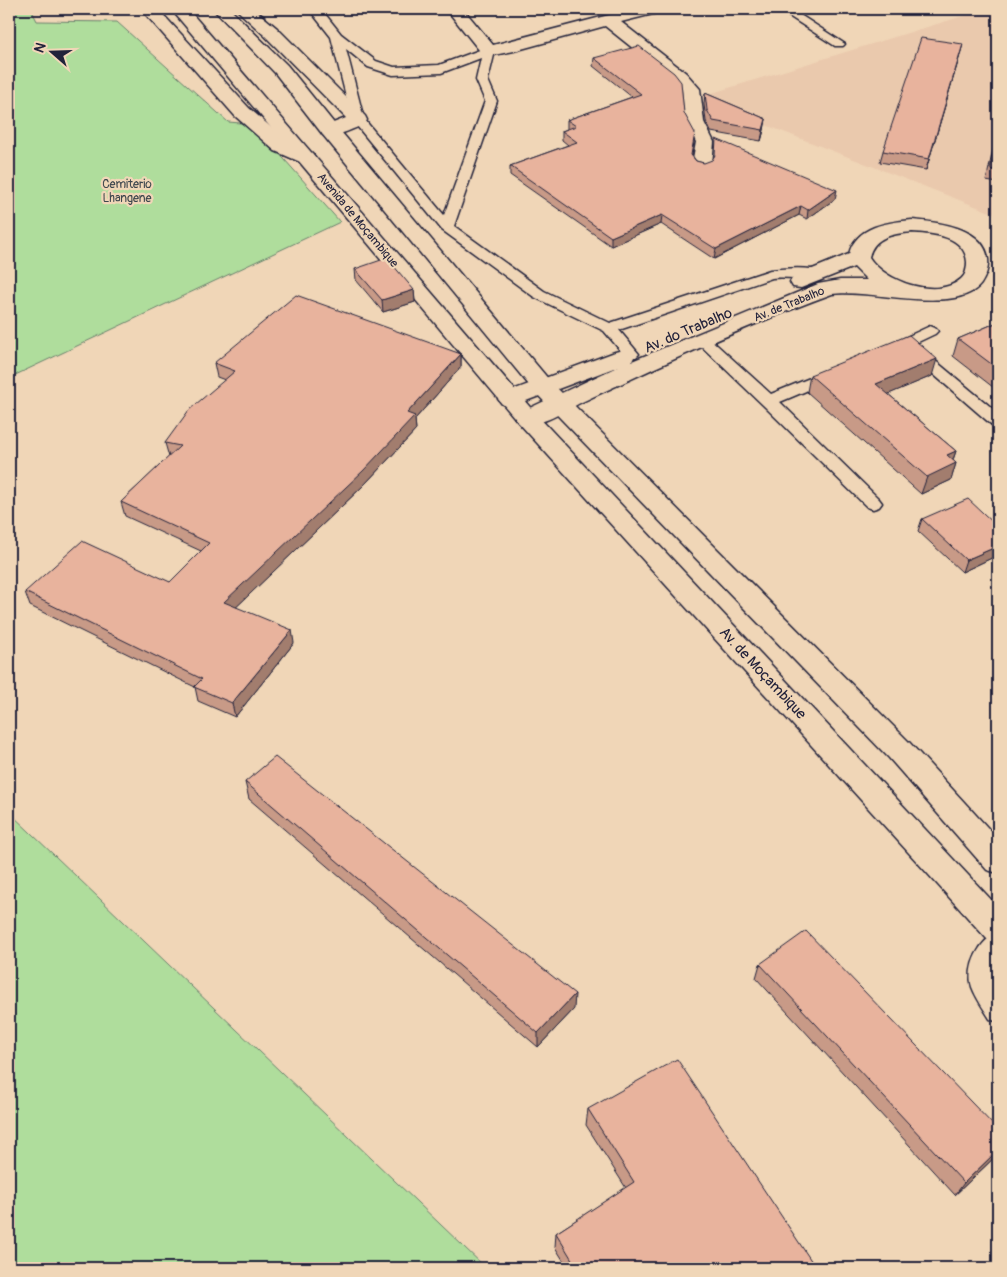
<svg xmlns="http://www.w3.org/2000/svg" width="1007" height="1277" viewBox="0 0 1007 1277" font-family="Pangolin,sans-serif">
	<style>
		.built { fill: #eac9ad }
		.green { fill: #afdd9c; stroke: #68806c }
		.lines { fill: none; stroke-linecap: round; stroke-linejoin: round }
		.lane-casing { stroke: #22223b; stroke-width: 3 }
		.street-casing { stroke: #22223b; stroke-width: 3 }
		.secondary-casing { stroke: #22223b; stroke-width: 3 }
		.highway-casing { stroke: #22223b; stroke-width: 3 }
		.lane { fill: #f0d6b7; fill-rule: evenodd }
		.street { fill: #f0d6b7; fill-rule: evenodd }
		.secondary { fill: #f0d6b7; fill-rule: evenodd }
		.highway { fill: #f0d6b7; fill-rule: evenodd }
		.wall { fill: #c89a87; stroke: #22223b }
		.shaded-wall { fill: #a27d6e; stroke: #22223b }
		.building { fill: #e8b39d; stroke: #22223b }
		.labels { text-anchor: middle; stroke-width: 4.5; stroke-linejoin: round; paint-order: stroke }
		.far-park-label { font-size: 12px; fill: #3e474e; stroke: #f0d6b7 }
		.far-street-label { font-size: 12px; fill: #22223b; stroke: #f0d6b7 }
		.street-label { font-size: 15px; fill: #22223b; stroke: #f0d6b7 }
	</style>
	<rect width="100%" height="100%" fill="#f0d6b7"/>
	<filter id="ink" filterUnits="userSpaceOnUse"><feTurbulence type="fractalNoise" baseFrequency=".02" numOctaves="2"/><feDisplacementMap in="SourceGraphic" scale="10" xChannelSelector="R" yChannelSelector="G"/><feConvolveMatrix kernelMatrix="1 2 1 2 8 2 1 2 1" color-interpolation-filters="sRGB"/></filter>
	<g filter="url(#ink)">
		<!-- built -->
		<path class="built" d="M986,9H998V215L696,98Z"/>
		<!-- green -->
		<g class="green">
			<path d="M9,9H31L37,21L117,22L228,122L253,124L340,222L9,378Z"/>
			<path d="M9,812L486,1268H9Z"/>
		</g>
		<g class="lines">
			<!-- lane casing -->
			<g class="lane-casing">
				<g id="lane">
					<path d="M309,9H321L341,34L376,61L394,67L439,65L485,48H493L495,51L488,80L497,101L454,226L544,291L610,323L770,270C788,268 807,267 824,271L826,274L824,277C808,281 789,276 772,278L619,330L639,354L636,357H626L604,331L534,297L442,230L352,120L331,37ZM346,49L368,67L393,75L441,73L481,58L476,80L485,101L444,215L364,119Z"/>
					<path d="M778,9H791L845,44L843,46H835Z"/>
					<path d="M930,326L935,328L938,331L935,334L895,353H885L882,350L885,347Z"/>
					<path d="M702,334L707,336L771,394L827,371H839L841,374L839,377L780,402L879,499L882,503L879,507L873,509L867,507L763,405L697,342L694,339L697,336Z"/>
					<path d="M915,346L920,348L998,413V426L992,425L910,354L907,351L910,348Z"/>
					<path d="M998,933V961L995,965L994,983L998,990V1022L990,1019C984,1009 976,998 972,987C966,967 979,940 998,933Z"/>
				</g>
			</g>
			<!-- street casing -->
			<g class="street-casing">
				<g id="street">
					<path d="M141,9H158L249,108L289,143L312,153L315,157L312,161L305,163L298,161L275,151L235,116Z"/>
					<path d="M236,9H254L277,28L365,116L367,120L365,124C352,129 337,138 323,135L321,131L323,127L346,118L265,36Z"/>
					<path d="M450,9H466L465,11L493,45L632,9H659L657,13L621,22L686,73L700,89L704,122L714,142L712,164L709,168L702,170L695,168L692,164L696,142L685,122L682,90L674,81L605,26L514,51L489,56L483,55L451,15L449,11Z"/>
				</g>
			</g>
			<!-- secondary casing -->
			<g class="secondary-casing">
				<path id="secondary" d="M912,220C937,222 984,227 988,259C989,268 986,276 981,284C956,316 869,288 832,294C747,325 664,363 582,402C564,411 539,429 519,423L515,418L519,413L619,366L518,404L510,406L502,404L498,399L502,394L615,352L623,350L631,352L634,357L632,361L818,284L840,280H867L854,267L801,288L793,287L790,282L793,277L849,254C856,226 888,222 912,220ZM912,232C933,233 965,236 967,262C967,268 966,275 961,279C937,300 885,282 869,257C874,236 893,234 912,232Z"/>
			</g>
			<!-- highway casing -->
			<g class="highway-casing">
				<g id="highway">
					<path d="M171,9H188L535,413L998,907V943L987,939L519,423Z"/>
					<path d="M213,9H230L287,65L337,127L550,381L909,742L998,839V873L987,870L889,758L534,391L323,135L275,73Z"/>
				</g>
			</g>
			<!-- lane -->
			<use href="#lane" class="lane"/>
			<!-- street -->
			<use href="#street" class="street"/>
			<!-- secondary -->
			<use href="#secondary" class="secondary"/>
			<!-- highway -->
			<use href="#highway" class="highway"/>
		</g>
		<!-- wall -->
		<g class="wall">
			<path d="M960,55L926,170L880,162L883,151Z"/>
			<path d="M594,58L684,113L694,142L692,155L696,161L835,199L807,219L799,215L714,259L661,224L611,246L510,175V166L568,145L562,140V131L567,129V120L632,97L593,66Z"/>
			<path d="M705,93L766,119L764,130L761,141L711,132L706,121L704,104Z"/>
			<path d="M998,127V183L986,181Z"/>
			<path d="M355,269L414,290L415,302L383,312L356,280Z"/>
			<path d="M998,322V391L953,356L958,339Z"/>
			<path d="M461,354V367L415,419L416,430L364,485L236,607L294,643L235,717L198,701L195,687L30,606L25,592L170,582L201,551L125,516L121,502L169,457L165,443L225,380L217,377L214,363Z"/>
			<path d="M810,375L932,376L888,394L956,451L953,460L956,463L951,480L921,494L807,392Z"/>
			<path d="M922,519L998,527V555L962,572L918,531Z"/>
			<path d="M245,782L574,1009L538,1047L249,799Z"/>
			<path d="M760,964L998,1130V1154L955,1195L756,978Z"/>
			<path d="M588,1109L816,1268H568L555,1247L556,1233L626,1188L586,1125Z"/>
		</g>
		<!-- shaded-wall -->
		<g class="shaded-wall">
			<path d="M963,44L960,55L926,170L929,159Z"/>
			<path d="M766,119L764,130L761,141L763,130Z"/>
			<path d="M837,190L835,199L807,219L808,210Z"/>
			<path d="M801,206L799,215L714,259L716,249Z"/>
			<path d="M662,215L661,224L611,246V237Z"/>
			<path d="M414,290L415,302L383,312L382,300Z"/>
			<path d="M461,354V367L415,419L416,430L364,485L227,616L224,602L407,413Z"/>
			<path d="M937,359L932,376L872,401L876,384Z"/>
			<path d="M956,451L951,465L956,463L951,480L921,494L927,477L947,455Z"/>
			<path d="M998,546V555L962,572L966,560Z"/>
			<path d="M292,630L294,643L235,717L232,703Z"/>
			<path d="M575,994L574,1009L538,1047V1033Z"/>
			<path d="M998,1150V1154L955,1195L964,1183Z"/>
		</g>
		<!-- building -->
		<g class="building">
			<path d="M921,38L963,44L929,159L883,151Z"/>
			<path d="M639,46L674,73L681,82L684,113L695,133L691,155L696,161L704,163L712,160L715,155L716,139L837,190L808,210L801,206L716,249L662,215L611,237L510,166L577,142L562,131L576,126L567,120L641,94L594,58Z"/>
			<path d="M705,93L766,119L763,130L713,121L707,110Z"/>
			<path d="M998,131V171L990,169Z"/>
			<path d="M387,258L414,290L382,300L355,269Z"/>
			<path d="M296,295L461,354L407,413L415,416L363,471L224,602L292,630L232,703L194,687L202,679L25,592L82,541L170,582L209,543L121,502L180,446L165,443L189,410L235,371L214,363Z"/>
			<path d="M998,322V369L958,339Z"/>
			<path d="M909,335L937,359L876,384L956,451L947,455L956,463L927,477L810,375Z"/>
			<path d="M968,499L998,527V546L966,560L922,519Z"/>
			<path d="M275,757L575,994L538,1033L245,782Z"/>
			<path d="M806,931L998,1130V1150L964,1183L760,964Z"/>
			<path d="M677,1059L816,1268H577L556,1233L634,1182L588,1109Z"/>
		</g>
	</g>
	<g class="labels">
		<!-- far-park labels -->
		<g class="far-park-label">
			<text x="127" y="188">Cemiterio<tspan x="127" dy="14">Lhangene</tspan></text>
		</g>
		<!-- far-street labels -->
		<g class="far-street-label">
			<text transform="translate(358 220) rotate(50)" y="4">Avenida de Moçambique</text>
			<text transform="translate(789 304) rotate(-22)" y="4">Av. de Trabalho</text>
		</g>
		<!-- street labels -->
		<g class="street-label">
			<text transform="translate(688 330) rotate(-23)" y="5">Av. do Trabalho</text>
			<text transform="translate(763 673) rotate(47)" y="5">Av. de Moçambique</text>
		</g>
	</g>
	<!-- margin -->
	<rect width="1007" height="1277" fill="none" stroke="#f0d6b7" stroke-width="30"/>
	<rect x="15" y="15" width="977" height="1247" fill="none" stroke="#22223b" stroke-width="2" filter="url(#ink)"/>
	<!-- north arrow -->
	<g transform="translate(52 52) rotate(290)" stroke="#f0d6b7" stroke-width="4" paint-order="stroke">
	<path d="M0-4L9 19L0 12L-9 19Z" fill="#22223b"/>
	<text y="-8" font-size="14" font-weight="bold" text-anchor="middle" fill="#22223b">N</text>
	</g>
</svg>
